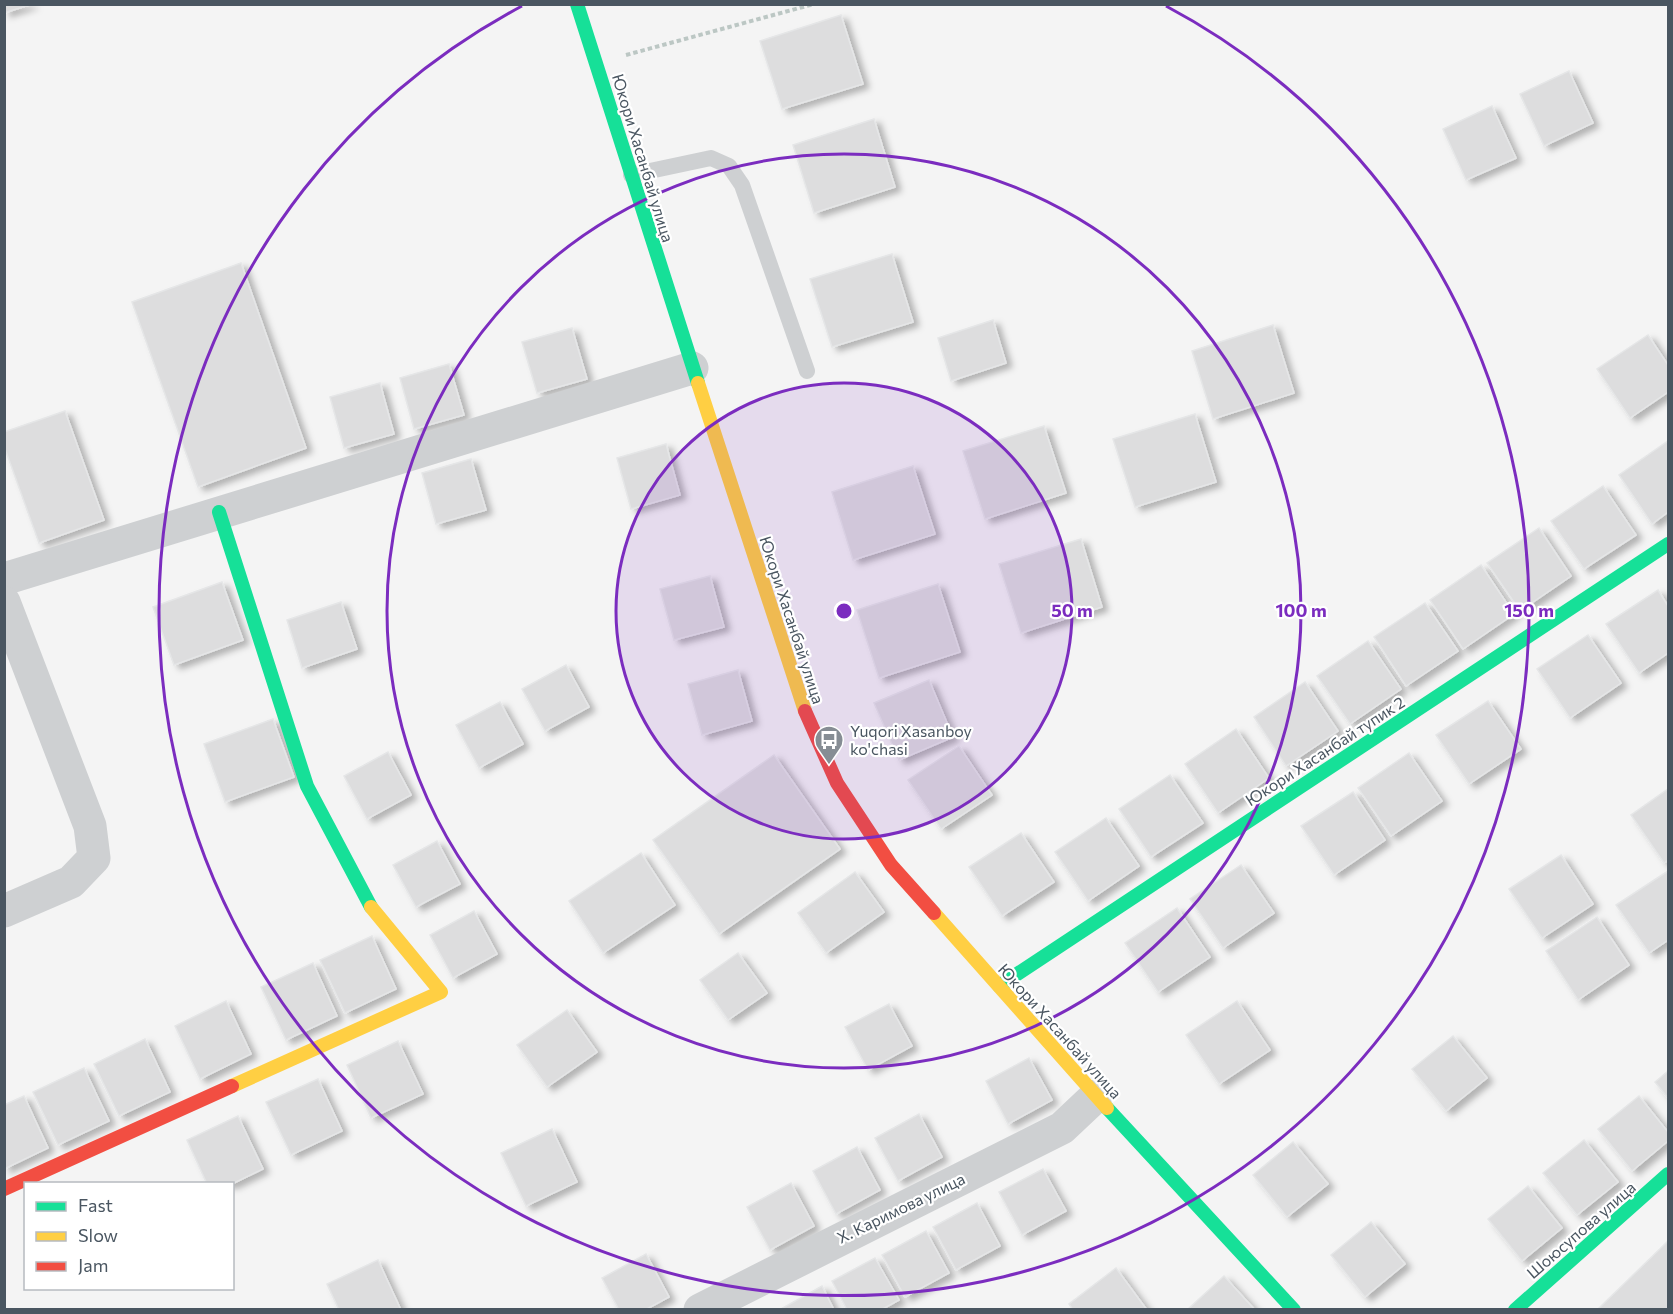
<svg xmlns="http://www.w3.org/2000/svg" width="1673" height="1314" viewBox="0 0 1673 1314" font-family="Commissioner,sans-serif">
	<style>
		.building { fill: #ddddde; stroke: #e5e6e7; stroke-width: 1.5; filter: url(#shadow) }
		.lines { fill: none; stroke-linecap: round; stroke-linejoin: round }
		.path { stroke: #bcc7c4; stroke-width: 4; stroke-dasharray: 4.5 3; stroke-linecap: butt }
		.lane { stroke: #ced0d2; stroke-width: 16 }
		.street { stroke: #ced0d2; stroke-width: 33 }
		.fast { stroke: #16e098; stroke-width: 14 }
		.slow { stroke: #ffcf43; stroke-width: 14 }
		.jam { stroke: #f24e42; stroke-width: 14 }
		.ring { fill: none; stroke: #7b2cbf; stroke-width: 3 }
		.labels { text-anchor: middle; stroke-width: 4.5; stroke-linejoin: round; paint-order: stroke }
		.street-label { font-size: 16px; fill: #4a5661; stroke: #fff }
		.poi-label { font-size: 16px; fill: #4a5661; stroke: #fff; text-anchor: start }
		.centre { fill: #7b2cbf; stroke: #fff; stroke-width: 3 }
		.ring-label { font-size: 18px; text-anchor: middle; font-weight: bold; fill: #7b2cbf; stroke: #fff; stroke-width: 4.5; stroke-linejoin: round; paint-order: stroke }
	</style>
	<defs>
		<filter id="shadow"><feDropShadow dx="6" dy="4" stdDeviation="3" flood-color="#0004"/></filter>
	</defs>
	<rect width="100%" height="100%" fill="#f4f4f4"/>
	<!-- building -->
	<g class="building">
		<path d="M4,4H32L4,13Z"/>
		<path d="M841,15L863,84L782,109L760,41Z"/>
		<path d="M1569,71L1593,123L1544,146L1520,94Z"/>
		<path d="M1492,106L1516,158L1466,180L1443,129Z"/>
		<path d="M874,119L895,187L814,213L793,145Z"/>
		<path d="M892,254L913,322L832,347L810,279Z"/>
		<path d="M241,263L306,448L198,487L132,302Z"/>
		<path d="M993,320L1006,363L951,381L938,338Z"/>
		<path d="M1273,325L1294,393L1213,419L1192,351Z"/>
		<path d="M572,328L587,379L537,393L522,342Z"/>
		<path d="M1648,335L1668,365V392L1630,418L1597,369Z"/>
		<path d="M449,364L464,415L414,429L400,378Z"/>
		<path d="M380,383L394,434L344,448L330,397Z"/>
		<path d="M65,411L104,520L39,543L4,446V432Z"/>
		<path d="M1195,414L1216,482L1135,507L1113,439Z"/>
		<path d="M1044,426L1066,493L985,519L963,451Z"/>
		<path d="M1668,441V512L1652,524L1619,475Z"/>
		<path d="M666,444L680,495L631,509L617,458Z"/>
		<path d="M471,459L486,510L436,524L422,473Z"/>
		<path d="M913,466L935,534L853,560L832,492Z"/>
		<path d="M1603,486L1636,535L1584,569L1551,521Z"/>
		<path d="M1539,528L1571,576L1520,611L1487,563Z"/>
		<path d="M1081,539L1102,607L1021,633L999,564Z"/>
		<path d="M1481,565L1514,614L1463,649L1430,600Z"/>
		<path d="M710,576L724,627L674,640L660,589Z"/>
		<path d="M222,582L243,640L174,665L153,607Z"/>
		<path d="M938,584L960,652L879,678L857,610Z"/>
		<path d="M1658,590L1668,606V653L1639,673L1606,624Z"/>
		<path d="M341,602L357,649L302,668L287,620Z"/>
		<path d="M1425,603L1458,651L1406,686L1374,637Z"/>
		<path d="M1588,635L1621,683L1570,718L1537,669Z"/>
		<path d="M1368,641L1401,689L1350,724L1317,676Z"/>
		<path d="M566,665L589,707L545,731L522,689Z"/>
		<path d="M738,670L752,721L702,735L688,684Z"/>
		<path d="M929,680L953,737L899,760L874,703Z"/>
		<path d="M1305,682L1338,731L1286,766L1254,717Z"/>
		<path d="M1488,701L1521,749L1469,784L1436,735Z"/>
		<path d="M500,702L523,744L479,768L456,725Z"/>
		<path d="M273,719L294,777L225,802L204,744Z"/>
		<path d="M1236,729L1269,778L1218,813L1185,764Z"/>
		<path d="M959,746L992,795L941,829L908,780Z"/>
		<path d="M388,752L411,795L367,819L344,776Z"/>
		<path d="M1409,753L1442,801L1391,836L1358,788Z"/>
		<path d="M774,755L840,849L719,934L653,840Z"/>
		<path d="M1170,775L1203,823L1151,857L1119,809Z"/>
		<path d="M1668,789V860L1664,863L1631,815Z"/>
		<path d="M1353,792L1385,840L1334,875L1301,826Z"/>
		<path d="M1106,818L1139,866L1088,901L1055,852Z"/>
		<path d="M1021,833L1054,882L1002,916L969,867Z"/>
		<path d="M437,841L460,884L416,907L393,865Z"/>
		<path d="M641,853L675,905L603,953L569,901Z"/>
		<path d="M1561,855L1593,904L1542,938L1509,889Z"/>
		<path d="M1241,865L1274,913L1223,948L1190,899Z"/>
		<path d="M1668,871V940L1649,953L1616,905Z"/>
		<path d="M855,872L884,912L826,953L798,913Z"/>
		<path d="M1177,908L1210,957L1158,992L1125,943Z"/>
		<path d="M474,911L497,954L453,978L430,935Z"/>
		<path d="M1597,917L1629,965L1578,1000L1546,951Z"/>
		<path d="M372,936L396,989L345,1013L320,960Z"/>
		<path d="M738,953L767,993L728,1020L700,980Z"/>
		<path d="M313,963L337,1016L286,1040L261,987Z"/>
		<path d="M226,1001L251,1054L200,1079L175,1026Z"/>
		<path d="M1237,1001L1270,1050L1219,1084L1186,1035Z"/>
		<path d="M889,1004L912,1046L868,1070L845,1027Z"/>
		<path d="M567,1010L597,1052L547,1087L517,1045Z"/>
		<path d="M1453,1036L1487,1078L1446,1111L1412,1069Z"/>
		<path d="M145,1039L170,1092L119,1116L94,1064Z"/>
		<path d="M398,1041L423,1094L371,1118L347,1065Z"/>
		<path d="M1029,1058L1052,1100L1008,1124L986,1081Z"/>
		<path d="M84,1068L109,1121L58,1145L33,1092Z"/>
		<path d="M1668,1071V1098L1655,1082Z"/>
		<path d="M318,1079L342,1131L291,1155L266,1102Z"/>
		<path d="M24,1096L48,1148L4,1169V1105Z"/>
		<path d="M1639,1096L1668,1132V1141L1632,1171L1598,1129Z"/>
		<path d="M919,1114L942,1157L898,1181L875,1138Z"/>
		<path d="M238,1116L263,1169L232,1184H207L187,1140Z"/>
		<path d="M552,1129L577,1182L526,1206L501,1153Z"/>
		<path d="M1584,1140L1618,1182L1577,1215L1543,1173Z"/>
		<path d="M1293,1142L1328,1184L1287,1217L1253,1175Z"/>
		<path d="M857,1147L880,1190L836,1214L813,1171Z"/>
		<path d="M1043,1169L1066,1211L1022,1235L999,1192Z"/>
		<path d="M791,1183L814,1226L770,1250L747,1207Z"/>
		<path d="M1528,1186L1562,1228L1522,1261L1488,1219Z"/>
		<path d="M977,1203L1000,1246L956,1270L933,1227Z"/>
		<path d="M1371,1222L1405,1264L1365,1297L1331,1255Z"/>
		<path d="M926,1231L949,1273L905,1297L882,1255Z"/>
		<path d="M1668,1241V1310H1597Z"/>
		<path d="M646,1254L669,1297L645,1310H619L602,1278Z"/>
		<path d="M875,1258L899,1300L881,1310H847L832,1281Z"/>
		<path d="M378,1260L401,1310H339L327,1284Z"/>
		<path d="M1116,1268L1147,1310H1073L1069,1304Z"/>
		<path d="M1224,1276L1255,1310H1187Z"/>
		<path d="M822,1286L834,1310H779Z"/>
	</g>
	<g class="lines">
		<!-- path -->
		<path class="path" d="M626,55L814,4"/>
		<!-- lane -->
		<path class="lane" d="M631,175L711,158L729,166L742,185L807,371"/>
		<!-- street -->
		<g class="street">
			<path d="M4,579L692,368"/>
			<path d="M4,602L90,826L94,858L71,882L4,911"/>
			<path d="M700,1310L1062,1128L1096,1096"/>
		</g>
		<!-- fast -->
		<g class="fast">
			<path d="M577,4L698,383"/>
			<path d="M219,512L307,786L371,907"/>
			<path d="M999,986L1668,544"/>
			<path d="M1107,1108L1294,1310"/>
			<path d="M1515,1310L1668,1174"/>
		</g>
		<!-- slow -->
		<g class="slow">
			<path d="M698,383L805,711"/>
			<path d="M934,913L1107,1108"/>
			<path d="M232,1086L441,992L371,907"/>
		</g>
		<!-- jam -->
		<g class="jam">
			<path d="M805,711L837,783L891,865L934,913"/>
			<path d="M4,1189L232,1086"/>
		</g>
	</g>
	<!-- distance rings -->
	<circle cx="844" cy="611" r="228" fill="#7b2cbf" fill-opacity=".12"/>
	<g class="ring">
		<circle cx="844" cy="611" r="228"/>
		<circle cx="844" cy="611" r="457"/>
		<path d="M1166 6A685 685 0 1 1 522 6"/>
	</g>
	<!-- icons -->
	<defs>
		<g id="bus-pin" transform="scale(1.5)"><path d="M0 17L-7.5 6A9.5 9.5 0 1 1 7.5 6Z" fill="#868d94" stroke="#fff"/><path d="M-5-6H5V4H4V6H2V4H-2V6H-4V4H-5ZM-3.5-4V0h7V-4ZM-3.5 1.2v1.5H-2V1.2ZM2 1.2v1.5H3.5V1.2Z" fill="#fff"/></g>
	</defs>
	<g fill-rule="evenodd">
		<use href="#bus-pin" x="829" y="740"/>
	</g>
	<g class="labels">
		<!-- street labels -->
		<g class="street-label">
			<text transform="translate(643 158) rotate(73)" y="6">Юкори Хасанбай улица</text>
			<text transform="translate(792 620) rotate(72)" y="6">Юкори Хасанбай улица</text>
			<text transform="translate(1325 751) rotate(-33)" y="6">Юкори Хасанбай тупик 2</text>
			<text transform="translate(1060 1031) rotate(48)" y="6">Юкори Хасанбай улица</text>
			<text transform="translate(901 1208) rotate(-26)" y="6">Х. Каримова улица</text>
			<text transform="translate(1581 1230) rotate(-41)" y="6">Шоюсупова улица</text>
		</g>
		<!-- poi labels -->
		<g class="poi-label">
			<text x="850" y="737">Yuqori Xasanboy<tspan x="850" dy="18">ko'chasi</tspan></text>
		</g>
	</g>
	<circle cx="844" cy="611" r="9" class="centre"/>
	<g class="ring-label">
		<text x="1072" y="617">50 m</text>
		<text x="1301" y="617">100 m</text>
		<text x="1529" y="617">150 m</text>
	</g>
	<!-- border -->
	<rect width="1673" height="1314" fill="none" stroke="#4a5661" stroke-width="12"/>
	<!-- legend -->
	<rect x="24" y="1182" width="210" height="108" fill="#ffffff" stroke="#b7bbc0" stroke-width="1.5"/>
	<rect x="36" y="1202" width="30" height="9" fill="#16e098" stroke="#b7bbc0" stroke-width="1.5"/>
	<text x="78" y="1212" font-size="18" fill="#4a5661">Fast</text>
	<rect x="36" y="1232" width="30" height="9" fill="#ffcf43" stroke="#b7bbc0" stroke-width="1.5"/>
	<text x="78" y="1242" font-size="18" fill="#4a5661">Slow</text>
	<rect x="36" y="1262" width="30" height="9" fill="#f24e42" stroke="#b7bbc0" stroke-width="1.5"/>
	<text x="78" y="1272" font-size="18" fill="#4a5661">Jam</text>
</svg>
